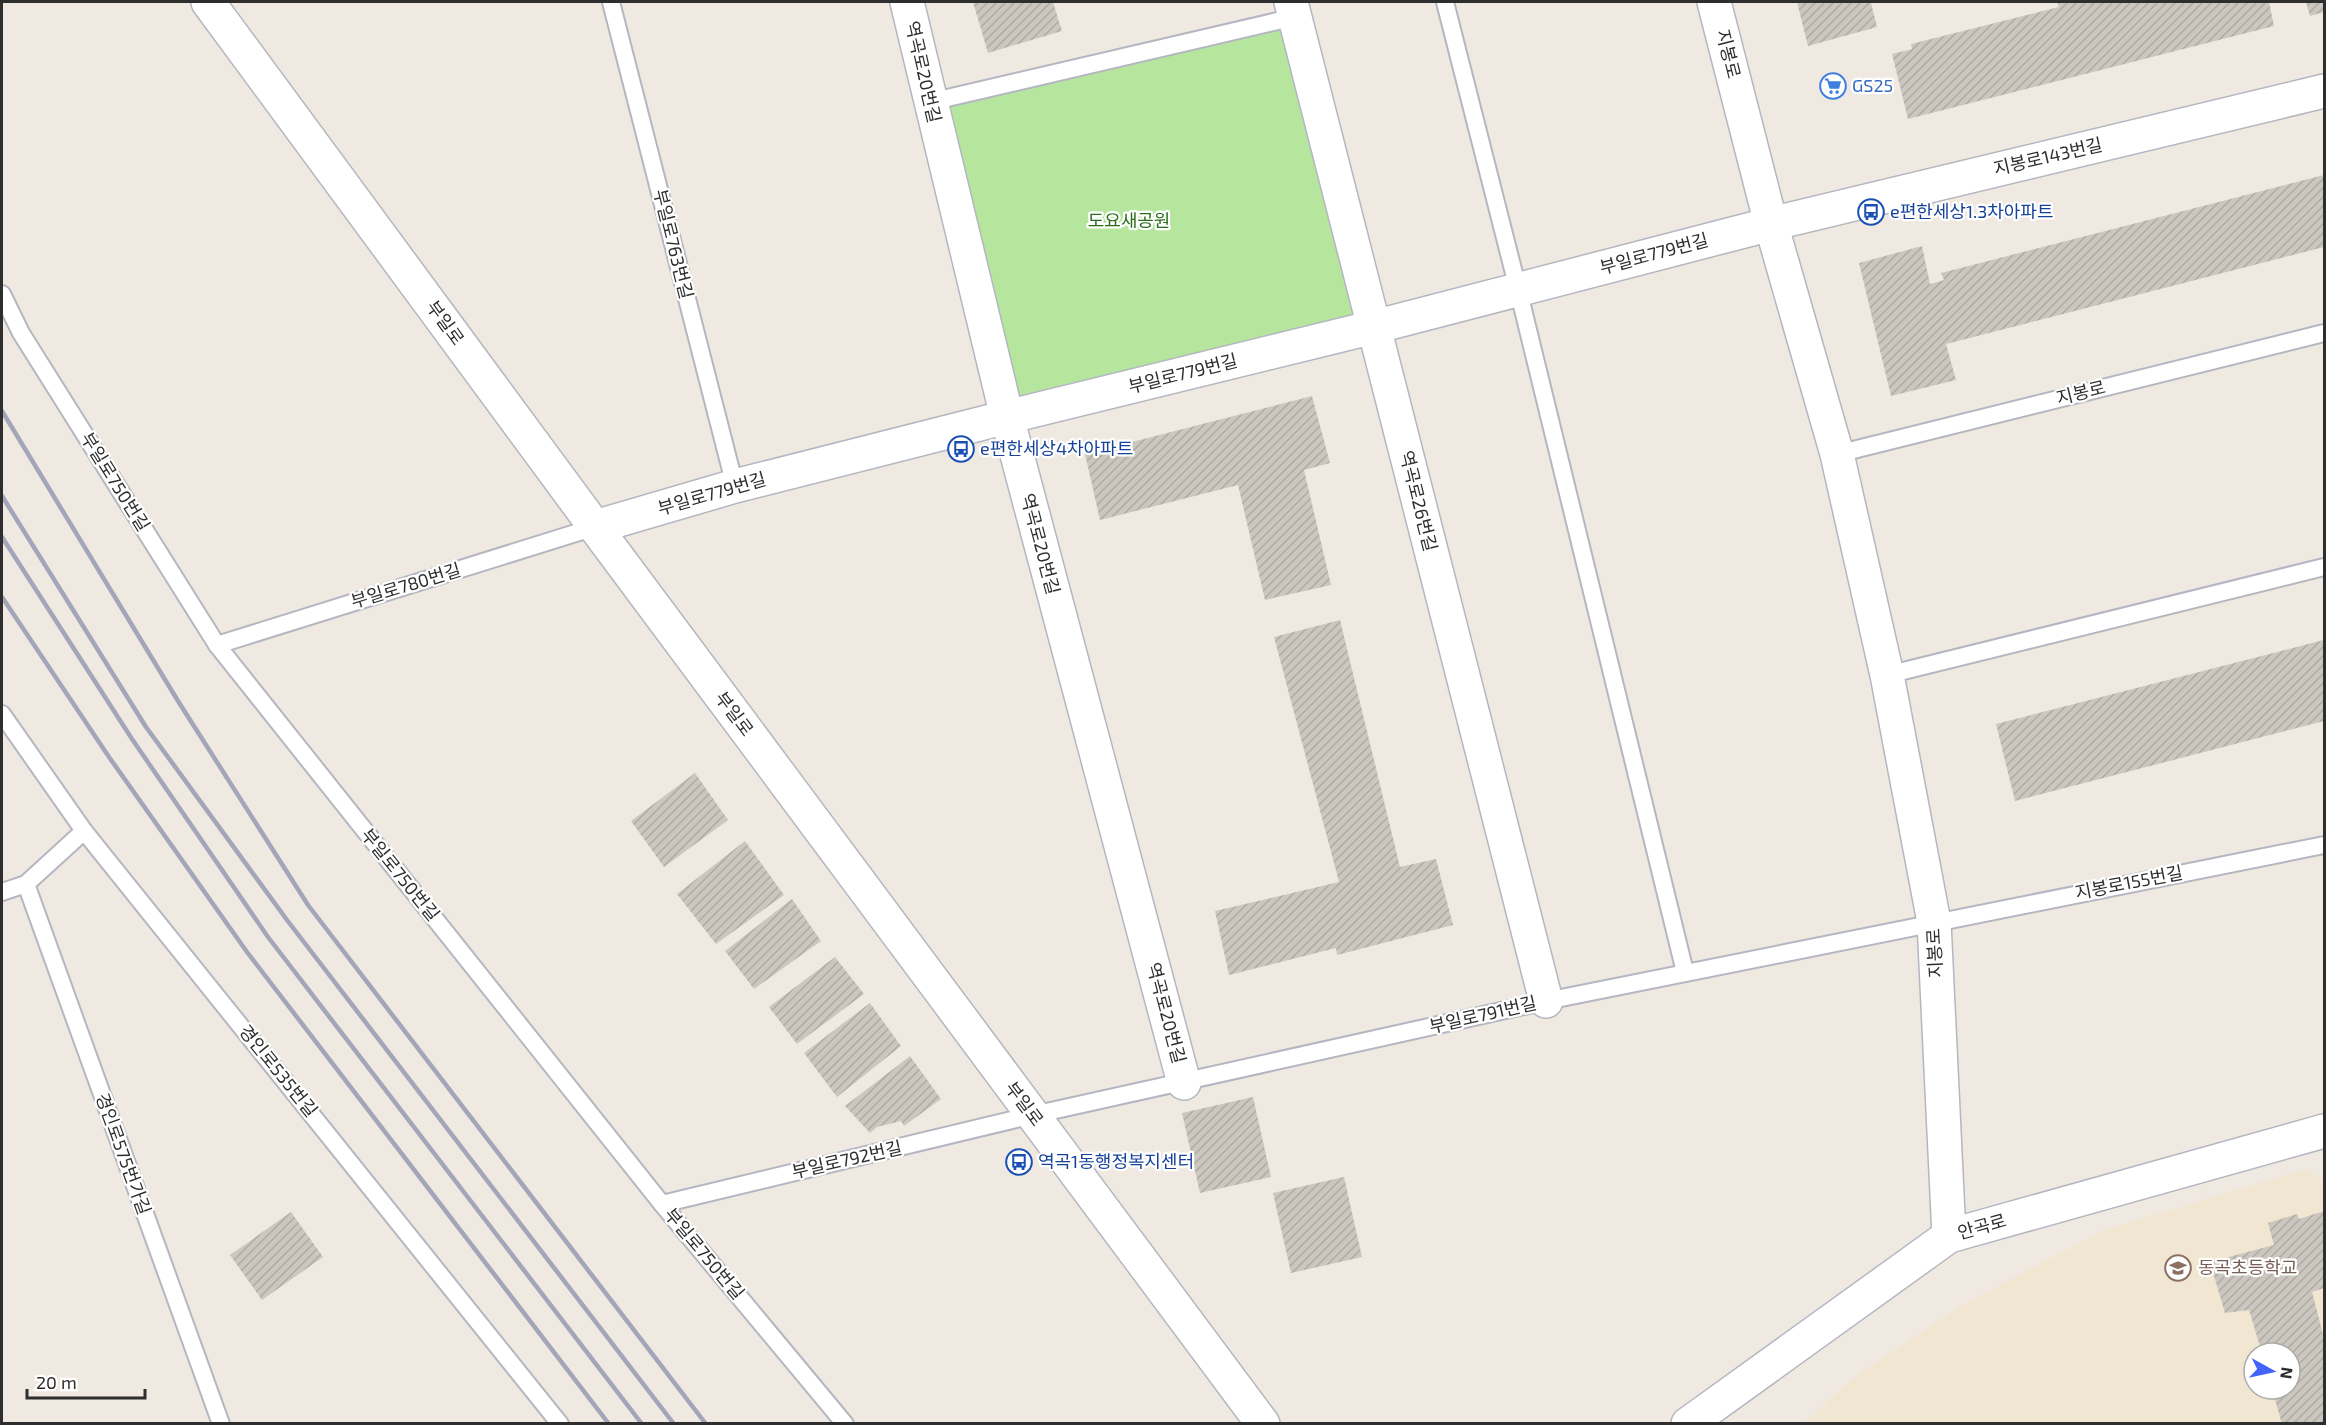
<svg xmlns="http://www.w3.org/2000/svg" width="2326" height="1425" viewBox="0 0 2326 1425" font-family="'Exo 2','Noto Sans KR',sans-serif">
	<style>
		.education { fill: #f0e6d1; fill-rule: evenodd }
		.park { fill: #b6e59e }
		.building { fill: url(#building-hatch) }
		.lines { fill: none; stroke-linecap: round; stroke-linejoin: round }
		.lane-casing { stroke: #b4b7c1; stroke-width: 20 }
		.street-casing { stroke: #b4b7c1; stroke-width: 36 }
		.secondary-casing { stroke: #b4b7c1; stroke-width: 36 }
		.lane { stroke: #fff; stroke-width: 16 }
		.street { stroke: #fff; stroke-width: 33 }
		.secondary { stroke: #fff; stroke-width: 33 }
		.rail { stroke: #a3a6b8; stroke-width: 4.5 }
		.labels { text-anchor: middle; stroke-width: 4.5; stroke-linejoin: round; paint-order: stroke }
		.street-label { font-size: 18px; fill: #2e2e2e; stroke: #fff }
		.shop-label { font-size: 18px; fill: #366cbe; stroke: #fff; text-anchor: start }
		.transit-label { font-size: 18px; fill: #164399; stroke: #fff; text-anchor: start }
		.park-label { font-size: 18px; fill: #2c6e1b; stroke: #fff }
		.education-label { font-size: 18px; fill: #785e54; stroke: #fff; text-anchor: start }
	</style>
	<defs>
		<pattern id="building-hatch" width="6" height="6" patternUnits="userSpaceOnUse" patternTransform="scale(1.5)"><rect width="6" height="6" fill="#cbc7bf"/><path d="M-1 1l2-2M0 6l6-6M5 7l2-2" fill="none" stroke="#afaba4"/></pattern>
	</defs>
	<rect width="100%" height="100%" fill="#efe9e1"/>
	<!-- education -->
	<path class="education" d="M2306,1169L2324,1181V1423L1803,1424L1848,1382L1959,1307L2104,1230ZM2254,1353H2290V1389H2254Z"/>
	<!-- park -->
	<path class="park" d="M1295,17L1374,327L1007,417L930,102Z"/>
	<!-- building -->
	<g class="building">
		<path d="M973,2H1053L1062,31L988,53Z"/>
		<path d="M1797,2H1875L1871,3L1877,27L1808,46Z"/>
		<path d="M2057,2H2269L2274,26L1908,119L1892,54L1912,49L1911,44L2059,7Z"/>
		<path d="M2306,2H2324V12L2310,16Z"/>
		<path d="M2324,175V247L1946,344L1956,380L1891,396L1859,263L1922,246L1930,284L1944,280L1941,273Z"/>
		<path d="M1312,396L1330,463L1304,470L1331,585L1265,600L1238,485L1100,520L1085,454Z"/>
		<path d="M1340,620L1400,867L1436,859L1453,925L1337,955L1336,948L1229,975L1215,911L1339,882L1274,637Z"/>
		<path d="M2324,640V721L2015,801L1996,724Z"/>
		<path d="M695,773L728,820L664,867L631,821Z"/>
		<path d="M745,841L784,895L716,944L677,894Z"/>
		<path d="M792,899L821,941L754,989L725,951Z"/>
		<path d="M835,957L864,994L797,1044L769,1007Z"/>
		<path d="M870,1003L901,1046L837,1097L804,1053Z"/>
		<path d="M910,1056L941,1099L904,1126L901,1121L877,1127L870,1133L845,1106Z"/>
		<path d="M1253,1097L1271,1177L1200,1193L1182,1113Z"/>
		<path d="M1344,1177L1362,1257L1291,1273L1273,1193Z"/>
		<path d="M2324,1211V1288L2312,1292L2324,1338V1424H2282L2272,1389H2290V1353H2262L2249,1310L2225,1313L2210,1262L2274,1245L2268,1223L2297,1214L2299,1219Z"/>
		<path d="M291,1212L323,1257L262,1300L230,1255Z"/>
	</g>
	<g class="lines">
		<!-- lane casing -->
		<g class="lane-casing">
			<g id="lane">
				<path d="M611,2L735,486"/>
				<path d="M1445,2L1518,289L1685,972"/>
				<path d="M930,102L1295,17"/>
				<path d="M2,294L21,333L217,645L662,1204L845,1424"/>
				<path d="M1837,454L2324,333"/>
				<path d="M217,645L595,527"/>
				<path d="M1887,675L2324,567"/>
				<path d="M2,714L84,831L560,1424"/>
				<path d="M26,884L221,1424"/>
				<path d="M2,892L26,884L84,831"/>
				<path d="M662,1204L1033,1115L1546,1001L2324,845"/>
			</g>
		</g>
		<!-- street casing -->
		<g class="street-casing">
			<g id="street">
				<path d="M907,2L1007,417L1184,1083"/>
				<path d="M1291,2L1546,1001"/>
				<path d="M595,527L735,486L1007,417L1374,327L1771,224L2324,91"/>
			</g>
		</g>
		<!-- secondary casing -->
		<g class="secondary-casing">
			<g id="secondary">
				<path d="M208,2L595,527L1263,1424"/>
				<path d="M1714,2L1771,224L1837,454L1887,675L1934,922L1949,1236"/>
				<path d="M1688,1424L1949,1236L2324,1131"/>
			</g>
		</g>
		<!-- lane -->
		<use href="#lane" class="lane"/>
		<!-- street -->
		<use href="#street" class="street"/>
		<!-- secondary -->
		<use href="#secondary" class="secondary"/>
		<!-- rail -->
		<g class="rail">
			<path d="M2,411L178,701L308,905L706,1424"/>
			<path d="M2,496L146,727L287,920L674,1424"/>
			<path d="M2,537L132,739L268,937L642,1424"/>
			<path d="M2,597L109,757L247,952L609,1424"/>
		</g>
	</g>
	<!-- icons -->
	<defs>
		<g id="supermarket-ring" transform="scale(1.35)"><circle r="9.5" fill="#fff" stroke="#3f7fe0" stroke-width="1.5"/><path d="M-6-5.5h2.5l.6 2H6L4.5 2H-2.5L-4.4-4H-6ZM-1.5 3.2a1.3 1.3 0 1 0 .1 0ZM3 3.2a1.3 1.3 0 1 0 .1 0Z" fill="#3f7fe0"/></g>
		<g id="bus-ring" transform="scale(1.35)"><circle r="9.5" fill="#fff" stroke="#1a4fb4" stroke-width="1.5"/><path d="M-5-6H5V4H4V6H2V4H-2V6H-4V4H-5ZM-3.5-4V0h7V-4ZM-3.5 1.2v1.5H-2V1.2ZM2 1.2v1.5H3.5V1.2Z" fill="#1a4fb4"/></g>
		<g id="school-ring" transform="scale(1.35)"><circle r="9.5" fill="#fff" stroke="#8d6e63" stroke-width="1.5"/><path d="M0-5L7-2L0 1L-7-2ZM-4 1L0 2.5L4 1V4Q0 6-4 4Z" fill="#8d6e63"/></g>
	</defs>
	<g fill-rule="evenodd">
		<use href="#supermarket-ring" x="1833" y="86"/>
		<use href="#bus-ring" x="1871" y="212"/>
		<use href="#bus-ring" x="961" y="449"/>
		<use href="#bus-ring" x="1019" y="1162"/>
		<use href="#school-ring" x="2178" y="1268"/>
	</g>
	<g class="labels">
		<!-- street labels -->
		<g class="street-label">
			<text transform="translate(1728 54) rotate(76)" y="6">지봉로</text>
			<text transform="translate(923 72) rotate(77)" y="6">역곡로20번길</text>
			<text transform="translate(2048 157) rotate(-13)" y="6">지봉로143번길</text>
			<text transform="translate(673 244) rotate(76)" y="6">부일로763번길</text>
			<text transform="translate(1654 254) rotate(-15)" y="6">부일로779번길</text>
			<text transform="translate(445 323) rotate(54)" y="6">부일로</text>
			<text transform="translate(1183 374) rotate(-14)" y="6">부일로779번길</text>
			<text transform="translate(2081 393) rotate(-14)" y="6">지봉로</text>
			<text transform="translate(115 482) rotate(58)" y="6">부일로750번길</text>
			<text transform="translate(712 494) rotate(-16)" y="6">부일로779번길</text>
			<text transform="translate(1418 501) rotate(76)" y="6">역곡로26번길</text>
			<text transform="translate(1040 544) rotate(75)" y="6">역곡로20번길</text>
			<text transform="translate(406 586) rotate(-17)" y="6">부일로780번길</text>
			<text transform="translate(734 714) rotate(53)" y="6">부일로</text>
			<text transform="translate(400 875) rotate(51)" y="6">부일로750번길</text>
			<text transform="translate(2129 883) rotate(-11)" y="6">지봉로155번길</text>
			<text transform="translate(1935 953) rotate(-93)" y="6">지봉로</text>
			<text transform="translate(1166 1013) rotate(75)" y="6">역곡로20번길</text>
			<text transform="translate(1483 1015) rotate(-13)" y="6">부일로791번길</text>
			<text transform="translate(278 1071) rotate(51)" y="6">경인로535번길</text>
			<text transform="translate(1024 1104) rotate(53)" y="6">부일로</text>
			<text transform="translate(123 1154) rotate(70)" y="6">경인로575번가길</text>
			<text transform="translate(847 1160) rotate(-13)" y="6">부일로792번길</text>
			<text transform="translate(1982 1227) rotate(-16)" y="6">안곡로</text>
			<text transform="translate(704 1254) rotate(50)" y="6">부일로750번길</text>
		</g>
		<!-- shop labels -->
		<g class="shop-label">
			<text x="1852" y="92">GS25</text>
		</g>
		<!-- transit labels -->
		<g class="transit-label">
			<text x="1890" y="218">e편한세상1.3차아파트</text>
			<text x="980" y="455">e편한세상4차아파트</text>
			<text x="1038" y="1168">역곡1동행정복지센터</text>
		</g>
		<!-- park labels -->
		<g class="park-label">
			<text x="1129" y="227">도요새공원</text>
		</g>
		<!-- education labels -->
		<g class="education-label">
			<text x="2198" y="1274">동곡초등학교</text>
		</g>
	</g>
	<!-- border -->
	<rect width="2326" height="1425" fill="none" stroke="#2e2e2e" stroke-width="6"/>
	<!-- north arrow -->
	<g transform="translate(2272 1371) rotate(98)"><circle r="28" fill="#ffffff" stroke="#ababab" stroke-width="1.5"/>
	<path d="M0-4.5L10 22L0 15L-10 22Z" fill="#4264fb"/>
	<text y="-9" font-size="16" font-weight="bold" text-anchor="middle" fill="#2e2e2e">N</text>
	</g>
	<!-- scale -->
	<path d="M27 1389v9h118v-9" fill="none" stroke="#2e2e2e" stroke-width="3"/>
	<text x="36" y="1389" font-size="18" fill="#2e2e2e" stroke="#ffffff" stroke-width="4.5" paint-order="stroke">20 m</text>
</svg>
